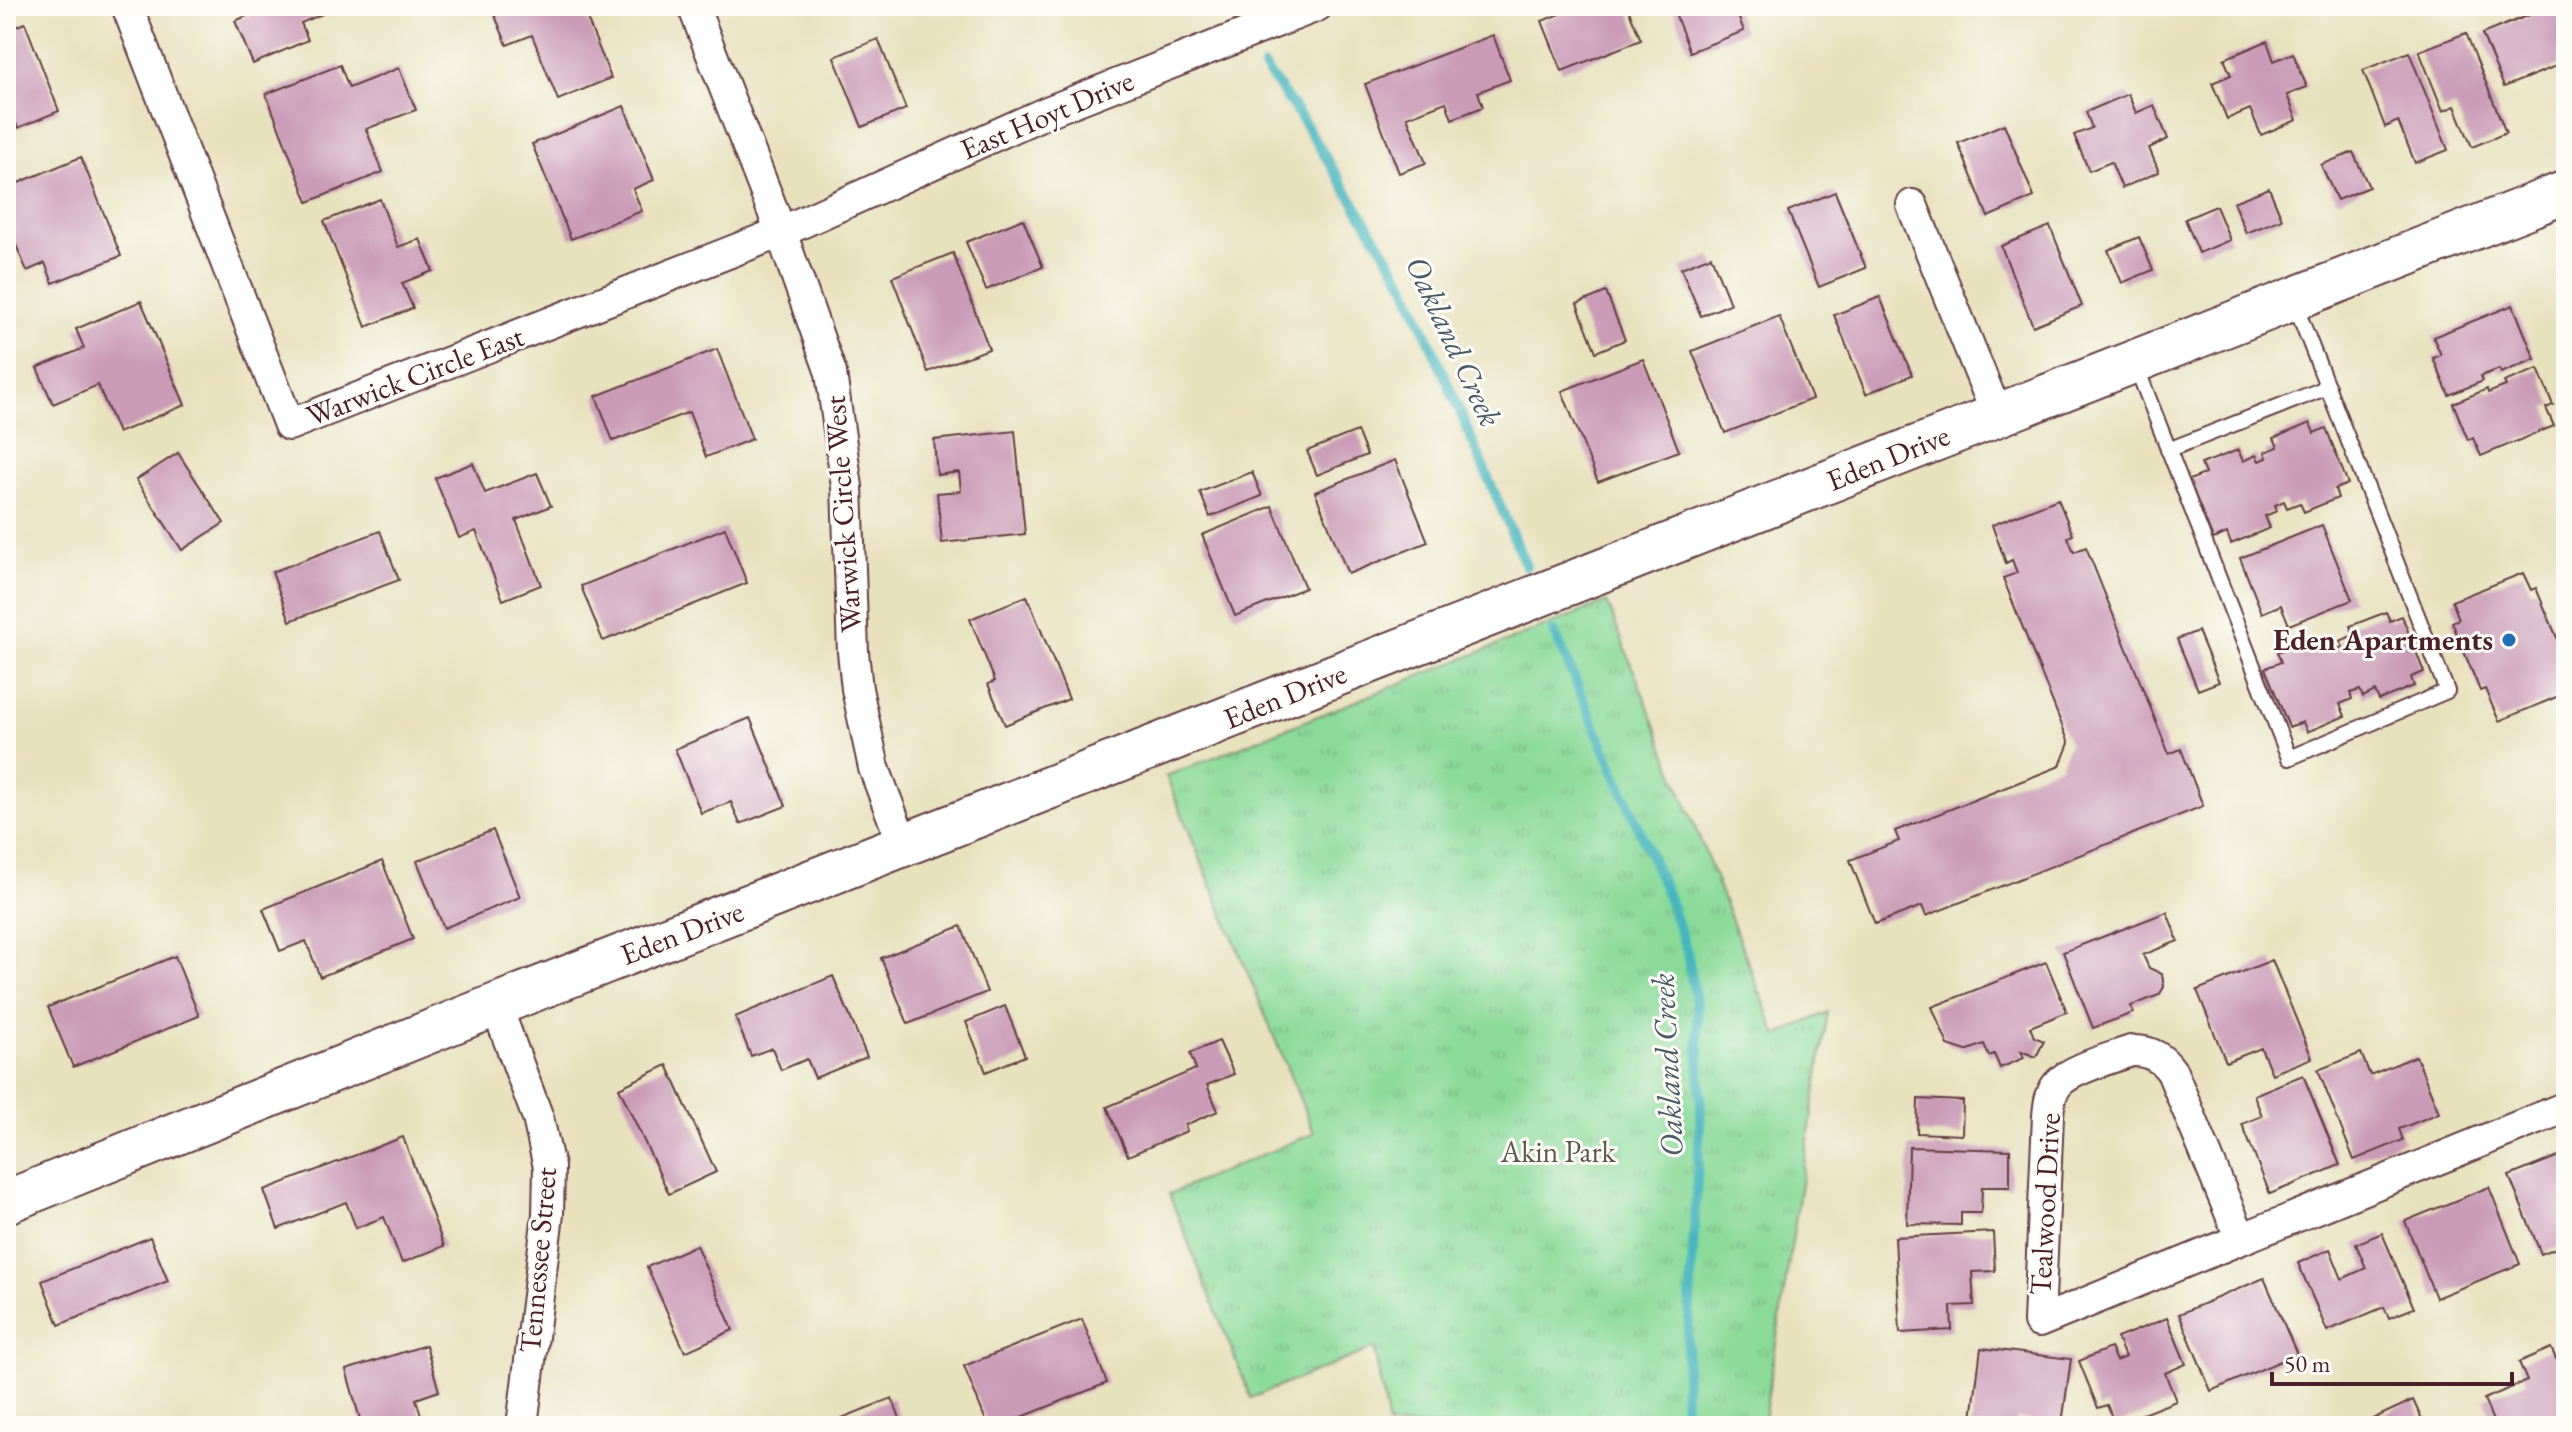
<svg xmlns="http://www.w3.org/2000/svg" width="2572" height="1432" viewBox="0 0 2572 1432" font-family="'EB Garamond',serif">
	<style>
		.park { fill: url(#park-tufts); stroke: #6a7c62; stroke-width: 2 }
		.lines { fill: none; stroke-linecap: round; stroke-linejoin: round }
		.stream { stroke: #46b5be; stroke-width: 10 }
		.building { fill: #c99bb7 }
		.lane-casing { stroke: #623c41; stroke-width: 18 }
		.street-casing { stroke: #623c41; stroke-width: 34 }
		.secondary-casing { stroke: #623c41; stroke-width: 46 }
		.lane { stroke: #fff; stroke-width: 14 }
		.street { stroke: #fff; stroke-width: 30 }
		.secondary { stroke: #fff; stroke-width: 42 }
		.poi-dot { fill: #1f6fb2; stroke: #fdfcf7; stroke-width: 3 }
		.labels { text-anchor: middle; stroke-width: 6; stroke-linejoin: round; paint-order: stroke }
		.street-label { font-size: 30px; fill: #4a1f2b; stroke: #fdfcf7 }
		.poi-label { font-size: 30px; font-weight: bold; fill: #4a1f2b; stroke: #fdfcf7; text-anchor: end }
		.park-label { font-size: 30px; fill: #5e574c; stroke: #fdfcf7 }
		.water-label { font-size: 32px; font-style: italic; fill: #485b66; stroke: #fdfcf7 }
	</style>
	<defs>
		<pattern id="park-tufts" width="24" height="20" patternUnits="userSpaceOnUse" patternTransform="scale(2)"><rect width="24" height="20" fill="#8bda9a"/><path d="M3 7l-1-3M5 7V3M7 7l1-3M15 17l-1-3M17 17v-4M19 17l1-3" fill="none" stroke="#79bb85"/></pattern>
	</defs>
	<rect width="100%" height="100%" fill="#fdfcf7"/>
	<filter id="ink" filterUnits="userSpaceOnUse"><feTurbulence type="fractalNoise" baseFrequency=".0125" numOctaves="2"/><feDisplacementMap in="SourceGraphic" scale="16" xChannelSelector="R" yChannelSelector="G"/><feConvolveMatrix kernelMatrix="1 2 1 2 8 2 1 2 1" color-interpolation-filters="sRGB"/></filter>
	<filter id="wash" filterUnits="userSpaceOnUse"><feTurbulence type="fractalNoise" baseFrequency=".006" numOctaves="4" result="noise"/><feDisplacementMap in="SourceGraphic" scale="32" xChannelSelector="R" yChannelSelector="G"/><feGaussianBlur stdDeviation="1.8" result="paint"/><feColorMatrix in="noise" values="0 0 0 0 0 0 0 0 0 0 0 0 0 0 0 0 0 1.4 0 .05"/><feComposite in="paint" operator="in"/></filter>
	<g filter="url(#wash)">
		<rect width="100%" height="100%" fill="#e8e1be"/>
		<!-- park -->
		<path class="park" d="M1607,602L1777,1036L1828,1012L1763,1426H1388L1374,1348L1251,1398L1169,1194L1314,1133L1166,776Z"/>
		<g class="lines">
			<!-- stream -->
			<g class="stream">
				<path d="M1222,6L1226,12"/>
				<path d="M1264,67L1300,116L1405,284L1526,566"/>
				<path d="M1554,631L1667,894L1687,952L1697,1007L1701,1108L1683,1426"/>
			</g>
		</g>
		<g id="blocks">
			<!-- building -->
			<g class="building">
				<path d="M255,6H341L301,23L308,40L253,64L235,21L258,11Z"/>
				<path d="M491,6H582L611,78L558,100L532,35L507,45Z"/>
				<path d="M1579,6H1627L1641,40L1562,71L1542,21Z"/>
				<path d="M1672,6H1734L1744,31L1690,52Z"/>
				<path d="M2552,6H2566V62L2504,87L2482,34Z"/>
				<path d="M25,23L59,111L18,128L6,101V30Z"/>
				<path d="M2466,33L2506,133L2472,147L2455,106L2443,111L2419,51Z"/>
				<path d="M1493,35L1510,80L1478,92L1483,107L1452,119L1446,102L1407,117L1426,163L1399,173L1365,84Z"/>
				<path d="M878,39L906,109L862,127L834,57Z"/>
				<path d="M2267,41L2274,61L2293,53L2307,87L2287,95L2297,120L2261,135L2250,109L2227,119L2212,83L2231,75L2224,59Z"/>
				<path d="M2409,52L2448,150L2415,163L2398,121L2385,127L2363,70Z"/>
				<path d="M340,65L349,88L399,68L416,110L366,129L383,172L308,202L266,94Z"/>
				<path d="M2128,94L2136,113L2154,105L2168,139L2149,148L2159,172L2122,188L2111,162L2089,171L2074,135L2092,128L2086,112Z"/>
				<path d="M624,106L654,180L633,189L642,211L571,239L532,144Z"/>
				<path d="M2004,124L2034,197L1988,217L1958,143Z"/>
				<path d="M2353,152L2369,187L2337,200L2321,165Z"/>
				<path d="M81,157L121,256L53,283L45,263L27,271L11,233L6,235V188Z"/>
				<path d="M2269,188L2282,219L2246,233L2233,202Z"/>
				<path d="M1835,192L1866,268L1819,287L1788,211Z"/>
				<path d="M380,199L398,247L420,239L433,271L402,283L413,308L366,327L324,221Z"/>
				<path d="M2216,206L2230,240L2199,253L2185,219Z"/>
				<path d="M1023,219L1043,267L986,290L966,242Z"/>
				<path d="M2050,226L2082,306L2033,326L2001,246Z"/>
				<path d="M2139,237L2153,270L2122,283L2108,250Z"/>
				<path d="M953,253L989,349L928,372L892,277Z"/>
				<path d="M1711,256L1730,304L1701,316L1681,268Z"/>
				<path d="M1606,292L1625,340L1596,352L1577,304Z"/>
				<path d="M1880,297L1912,375L1866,394L1834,315Z"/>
				<path d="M141,301L185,405L118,433L98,385L53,404L37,368L84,348L76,329Z"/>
				<path d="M2513,305L2535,359L2501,373L2499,369L2481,376L2483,381L2449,395L2433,358L2441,355L2433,337Z"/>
				<path d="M1779,316L1812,399L1725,433L1692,351Z"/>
				<path d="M717,349L752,439L706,457L689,412L613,441L596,396Z"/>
				<path d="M1643,359L1679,451L1598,482L1562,391Z"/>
				<path d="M2538,369L2553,405L2546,408L2554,426L2481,456L2473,438L2468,440L2453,403L2487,389L2488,393L2506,386L2504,382Z"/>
				<path d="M2310,423L2314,433L2326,428L2348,484L2335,489L2338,498L2304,512L2300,503L2287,508L2284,501L2275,505L2277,511L2265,516L2270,528L2231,544L2227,533L2213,539L2189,480L2205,474L2201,464L2238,450L2243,461L2256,455L2259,461L2267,458L2265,452L2278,447L2274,438Z"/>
				<path d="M1015,431L1025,534L942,543L937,493L961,491L959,472L937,475L934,440Z"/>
				<path d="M1357,431L1367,455L1317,475L1307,451Z"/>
				<path d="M178,453L224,523L182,550L136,480Z"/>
				<path d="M1395,460L1428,542L1348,574L1315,492Z"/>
				<path d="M473,463L485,493L537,473L551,506L516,520L541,585L503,600L476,531L459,538L435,478Z"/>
				<path d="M1252,472L1262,496L1210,517L1200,492Z"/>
				<path d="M2058,499L2073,535L2068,537L2074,552L2086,547L2169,754L2181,749L2203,806L1926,916L1922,906L1875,924L1850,860L1899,841L1895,831L2060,766L2069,743L2003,578L2017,573L2012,560L2006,563L1992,525Z"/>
				<path d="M1272,506L1305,588L1235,616L1202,535Z"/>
				<path d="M2322,525L2352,600L2289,625L2281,605L2262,613L2240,558Z"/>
				<path d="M725,528L747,583L603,641L581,586Z"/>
				<path d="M380,531L399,580L290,621L272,572Z"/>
				<path d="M2523,573L2531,590L2536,588L2566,659V693L2499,721L2485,689L2480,691L2452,622L2459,619L2452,601Z"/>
				<path d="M1027,596L1069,699L1005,725L988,684L995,681L970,619Z"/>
				<path d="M2386,612L2390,621L2402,616L2424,672L2411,677L2414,686L2379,700L2375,691L2363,697L2360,690L2350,693L2352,699L2340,704L2345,716L2307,732L2303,722L2289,727L2265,668L2281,662L2277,652L2313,638L2318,649L2332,643L2334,650L2343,647L2340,641L2354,635L2350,626Z"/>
				<path d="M2198,631L2219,682L2198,690L2177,639Z"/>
				<path d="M750,718L786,806L740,824L731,802L701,813L675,749Z"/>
				<path d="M493,830L520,897L444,928L417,861Z"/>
				<path d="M382,861L413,939L320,977L306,941L280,951L263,909Z"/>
				<path d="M2167,912L2178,941L2143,955L2149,968L2162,974L2164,987L2159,995L2131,1006L2133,1013L2093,1028L2063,952Z"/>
				<path d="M961,926L987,992L908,1024L881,958Z"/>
				<path d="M175,956L199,1016L73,1067L48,1007Z"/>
				<path d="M2272,960L2312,1058L2272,1074L2261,1048L2226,1062L2197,990Z"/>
				<path d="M2046,962L2067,1012L2030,1027L2034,1037L2044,1041L2036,1057L2021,1051L2024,1058L2000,1068L1994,1054L1989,1056L1984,1044L1966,1051L1948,1045L1932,1007Z"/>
				<path d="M833,976L867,1057L815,1078L807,1059L781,1070L772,1048L751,1056L735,1017Z"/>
				<path d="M1005,1006L1025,1056L986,1072L966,1022Z"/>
				<path d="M1219,1041L1234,1074L1207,1085L1218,1111L1185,1125L1187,1131L1128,1156L1107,1107L1196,1069L1190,1053Z"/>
				<path d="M2361,1053L2370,1075L2416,1056L2439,1113L2399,1129L2403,1140L2354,1160L2318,1070Z"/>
				<path d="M667,1065L716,1172L669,1194L619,1088Z"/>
				<path d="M2303,1075L2340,1165L2270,1194L2242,1124L2262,1116L2254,1095Z"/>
				<path d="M1918,1099L1963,1101L1962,1135L1917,1133Z"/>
				<path d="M403,1137L444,1246L402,1263L384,1217L356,1228L346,1202L278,1229L264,1190Z"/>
				<path d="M1909,1147L2010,1150V1187H1982L1981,1213H1961V1225L1907,1224Z"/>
				<path d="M2566,1153V1244L2541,1254L2509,1176Z"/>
				<path d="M2489,1187L2520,1264L2436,1298L2405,1221Z"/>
				<path d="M1993,1232L1995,1271L1972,1272L1974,1305L1951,1306L1952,1330L1900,1333L1895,1237Z"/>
				<path d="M2382,1233L2414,1308L2389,1318L2384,1307L2327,1331L2298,1263L2330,1249L2342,1279L2366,1268L2356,1244Z"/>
				<path d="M150,1237L168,1281L59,1325L42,1281Z"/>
				<path d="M696,1245L733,1330L685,1352L647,1267Z"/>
				<path d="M2264,1278L2297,1354L2211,1391L2179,1314Z"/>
				<path d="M2167,1318L2186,1364L2165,1373L2176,1401L2115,1425L2107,1405L2098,1408L2079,1361L2110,1348L2116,1361L2125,1357L2117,1338Z"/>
				<path d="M1082,1319L1107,1383L1000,1426H988L964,1366Z"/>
				<path d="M426,1345L439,1391L416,1399L424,1426H362L346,1370Z"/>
				<path d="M1981,1348L2071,1359L2062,1424L2017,1418L2016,1426H1971Z"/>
				<path d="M2551,1348L2560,1367L2566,1365V1426H2495L2484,1399L2527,1381L2519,1362Z"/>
				<path d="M892,1398L903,1426H830L829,1423Z"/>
				<path d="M2413,1400L2425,1426H2368L2366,1422Z"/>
			</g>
		</g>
	</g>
	<g filter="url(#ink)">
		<use href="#blocks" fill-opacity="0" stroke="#623c41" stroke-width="2"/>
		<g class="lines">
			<!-- lane casing -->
			<g class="lane-casing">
				<g id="lane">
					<path d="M2136,366L2289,758L2447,691L2294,302"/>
					<path d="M2168,450L2328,387"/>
				</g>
			</g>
			<!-- street casing -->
			<g class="street-casing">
				<g id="street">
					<path d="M127,6L289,425L781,232L1047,112L1317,6"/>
					<path d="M693,6L781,232L831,373L847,487L853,652L857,689L874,768L904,847"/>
					<path d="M1912,205L1997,415"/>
					<path d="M496,1005L538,1118L549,1167L548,1214L522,1426"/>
					<path d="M2131,1051C2148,1050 2162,1057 2172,1072L2241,1239L2039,1322L2048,1116C2049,1104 2050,1093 2058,1084C2070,1069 2112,1058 2131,1051Z"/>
					<path d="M2241,1239L2566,1107"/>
				</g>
			</g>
			<!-- secondary casing -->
			<g class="secondary-casing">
				<path id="secondary" d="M6,1202L496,1005L2566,192"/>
			</g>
			<!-- lane -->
			<use href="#lane" class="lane"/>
			<!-- street -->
			<use href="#street" class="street"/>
			<!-- secondary -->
			<use href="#secondary" class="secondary"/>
		</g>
	</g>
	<!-- markers -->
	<circle class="poi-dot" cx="2509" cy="640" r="8"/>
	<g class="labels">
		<!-- street labels -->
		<g class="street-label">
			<text transform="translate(1047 115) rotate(-23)" y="10">East Hoyt Drive</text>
			<text transform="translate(415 376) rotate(-21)" y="10">Warwick Circle East</text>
			<text transform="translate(1888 458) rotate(-22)" y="10">Eden Drive</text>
			<text transform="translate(843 514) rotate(-94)" y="10">Warwick Circle West</text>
			<text transform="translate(1285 696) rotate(-22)" y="10">Eden Drive</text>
			<text transform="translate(682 933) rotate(-21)" y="10">Eden Drive</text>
			<text transform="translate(2045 1204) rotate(-87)" y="10">Tealwood Drive</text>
			<text transform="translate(538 1260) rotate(-85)" y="10">Tennessee Street</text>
		</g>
		<!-- poi labels -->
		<g class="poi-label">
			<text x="2493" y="650">Eden Apartments</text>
		</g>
		<!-- park labels -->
		<g class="park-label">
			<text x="1558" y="1162">Akin Park</text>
		</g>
		<!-- water labels -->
		<g class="water-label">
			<text transform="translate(1454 341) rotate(65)" y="11">Oakland Creek</text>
			<text transform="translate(1667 1065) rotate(-93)" y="11">Oakland Creek</text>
		</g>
	</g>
	<!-- margin -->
	<rect width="2572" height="1432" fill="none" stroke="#fdfcf7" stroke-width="32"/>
	<!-- scale -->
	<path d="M2272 1372v12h240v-12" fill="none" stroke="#4a1f2b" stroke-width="4"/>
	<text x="2284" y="1372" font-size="24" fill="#4a1f2b" stroke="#fdfcf7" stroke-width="6" paint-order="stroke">50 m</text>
</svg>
